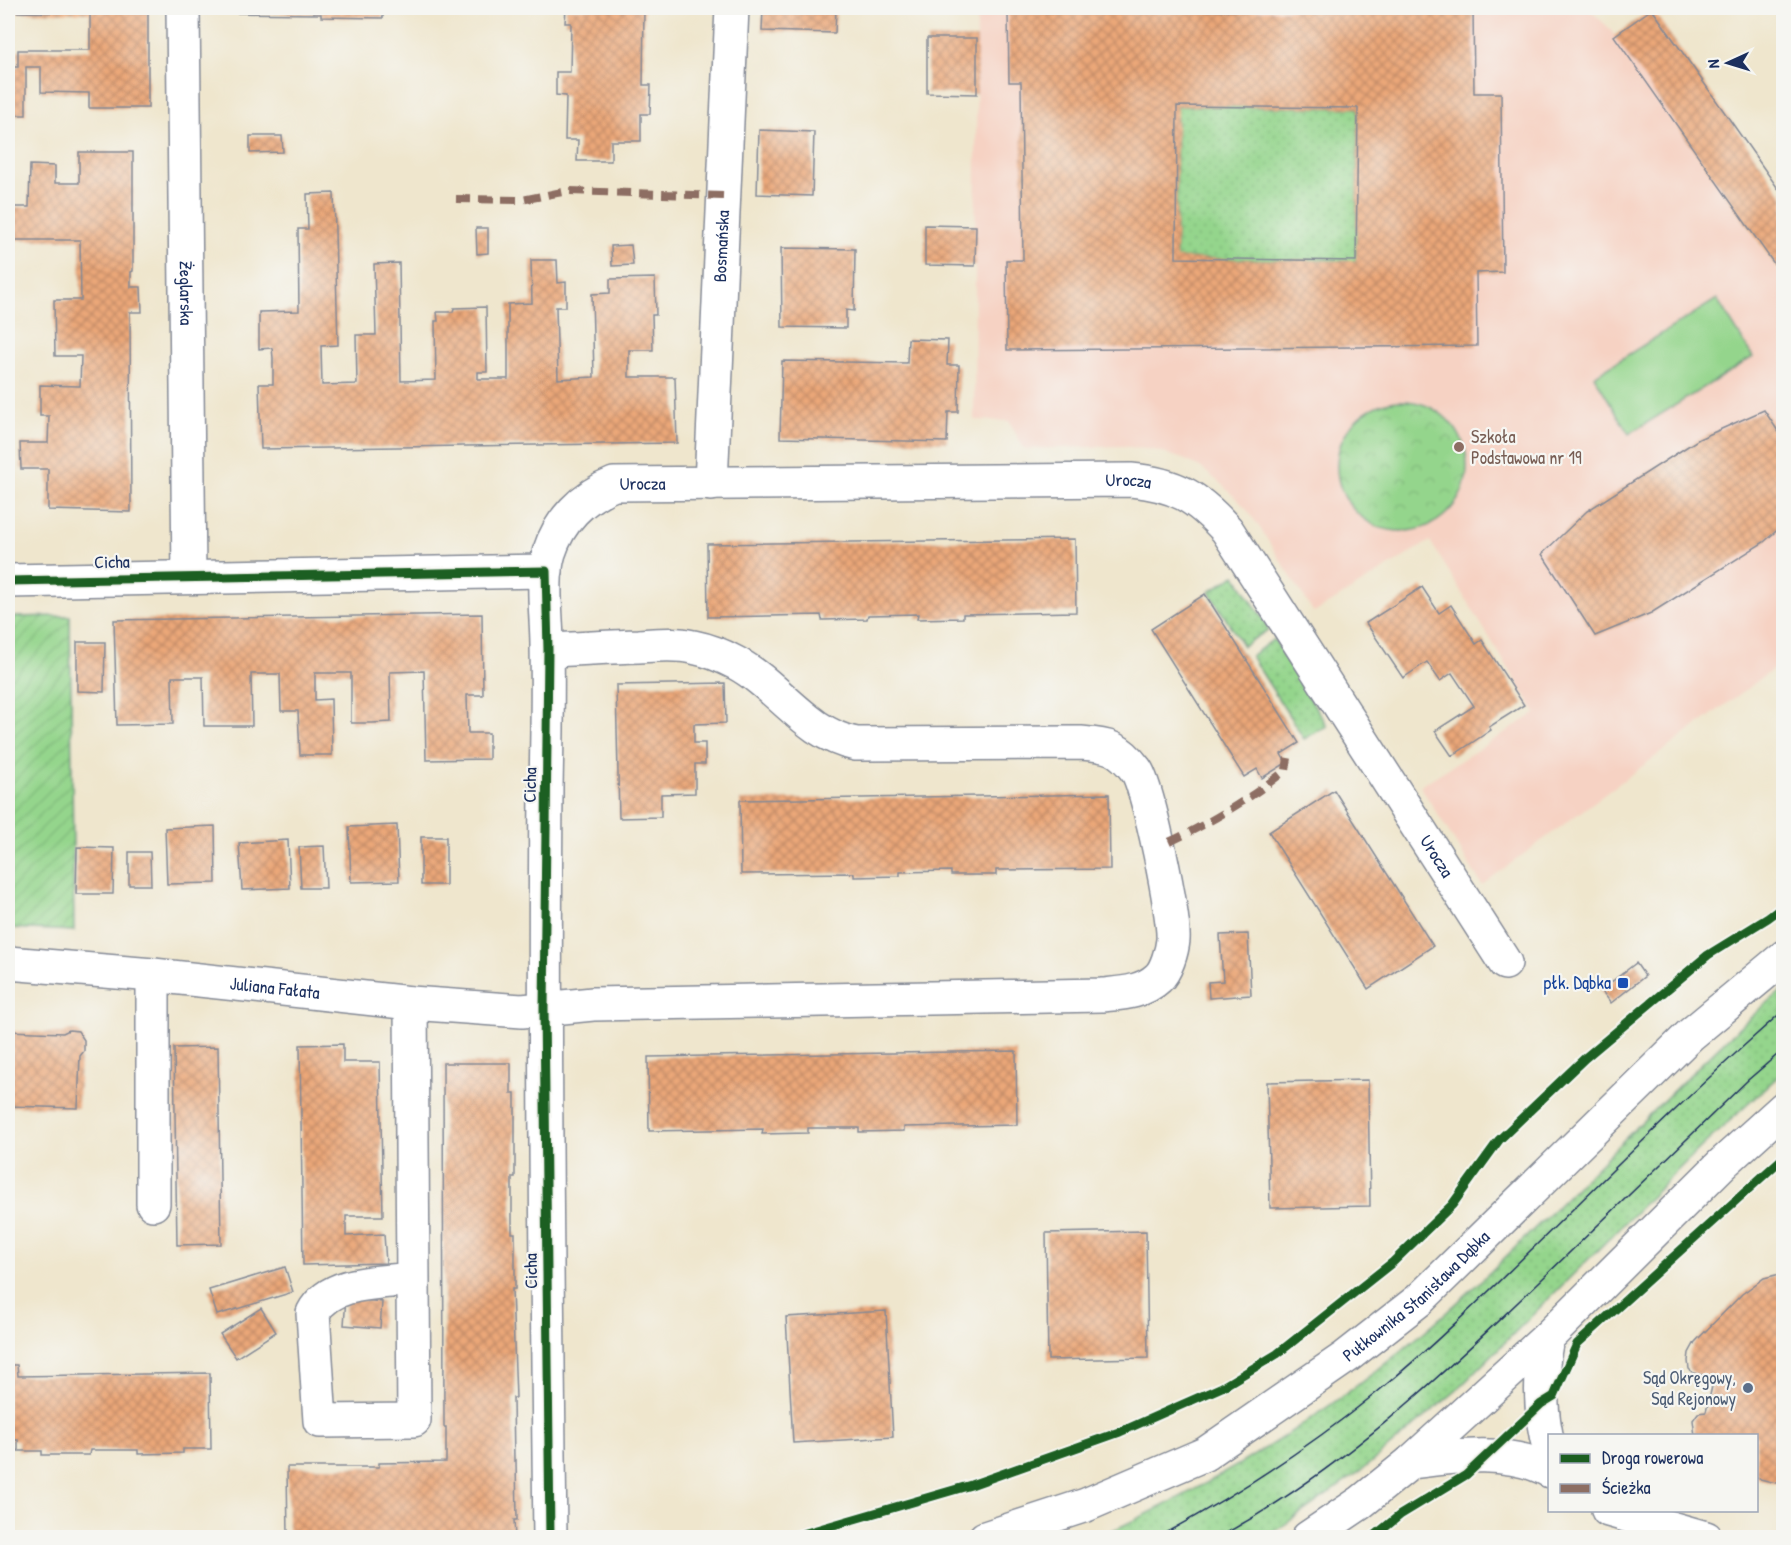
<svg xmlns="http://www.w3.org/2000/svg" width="1791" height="1545" viewBox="0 0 1791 1545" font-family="'Patrick Hand',sans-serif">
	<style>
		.built { fill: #f6d2c3 }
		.grass { fill: url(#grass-dots); stroke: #588275; stroke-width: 1.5 }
		.park { fill: url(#park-crowns); stroke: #588275; stroke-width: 1.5 }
		.garden { fill: url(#garden-furrows); stroke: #588275; stroke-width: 1.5 }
		.pitch { fill: #94d58c; stroke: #588275; stroke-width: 1.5 }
		.building { fill: url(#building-cross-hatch); fill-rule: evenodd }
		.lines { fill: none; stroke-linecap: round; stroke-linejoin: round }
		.minor-casing { stroke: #858a96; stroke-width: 36 }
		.minor { stroke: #fff; stroke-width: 33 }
		.tram { stroke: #1b2f5e; stroke-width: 1.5 }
		.quiet { stroke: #8d6e63; stroke-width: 8; stroke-dasharray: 15 8; stroke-linecap: butt }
		.cycleway-casing { stroke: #f6f6f2; stroke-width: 13 }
		.cycleway { stroke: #1b5e20; stroke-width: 9 }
		.education-dot { fill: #8d6e63; stroke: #f6f6f2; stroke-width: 2 }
		.transit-dot { fill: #1a4fb4; stroke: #f6f6f2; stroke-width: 2 }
		.service-dot { fill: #5c6f8a; stroke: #f6f6f2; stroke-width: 2 }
		.labels { text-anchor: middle; stroke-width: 4.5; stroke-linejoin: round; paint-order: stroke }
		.street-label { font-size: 18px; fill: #1b2f5e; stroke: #f6f6f2 }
		.education-label { font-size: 18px; fill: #785e54; stroke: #f6f6f2; text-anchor: start }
		.transit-label { font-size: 18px; fill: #164399; stroke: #f6f6f2; text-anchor: end }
		.service-label { font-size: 18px; fill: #4e5e75; stroke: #f6f6f2; text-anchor: end }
	</style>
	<defs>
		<pattern id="grass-dots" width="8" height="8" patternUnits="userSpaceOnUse" patternTransform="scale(1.5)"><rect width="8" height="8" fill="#94d58c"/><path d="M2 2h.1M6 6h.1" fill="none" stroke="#7fb77b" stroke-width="1.8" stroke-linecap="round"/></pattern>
		<pattern id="park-crowns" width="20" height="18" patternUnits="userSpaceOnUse" patternTransform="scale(1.5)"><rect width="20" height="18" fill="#94d58c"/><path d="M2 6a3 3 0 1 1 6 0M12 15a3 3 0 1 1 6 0" fill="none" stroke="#7fb77b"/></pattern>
		<pattern id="garden-furrows" width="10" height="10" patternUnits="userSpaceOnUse" patternTransform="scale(1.5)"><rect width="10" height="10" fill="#94d58c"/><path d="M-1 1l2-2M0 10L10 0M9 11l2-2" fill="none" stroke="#7fb77b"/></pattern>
		<pattern id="building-cross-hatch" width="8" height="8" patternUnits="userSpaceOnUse" patternTransform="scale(1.5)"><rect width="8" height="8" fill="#eba778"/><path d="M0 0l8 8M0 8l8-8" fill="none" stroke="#be8866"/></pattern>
	</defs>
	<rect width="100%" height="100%" fill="#f6f6f2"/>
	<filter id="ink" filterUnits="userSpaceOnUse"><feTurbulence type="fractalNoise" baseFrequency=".0167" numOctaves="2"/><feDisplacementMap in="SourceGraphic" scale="12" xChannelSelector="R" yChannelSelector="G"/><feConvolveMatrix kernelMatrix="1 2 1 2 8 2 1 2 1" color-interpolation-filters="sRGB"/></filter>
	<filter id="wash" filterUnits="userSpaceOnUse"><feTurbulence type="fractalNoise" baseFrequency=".008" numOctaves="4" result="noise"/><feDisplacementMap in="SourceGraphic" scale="24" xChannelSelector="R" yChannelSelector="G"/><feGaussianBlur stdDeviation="1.35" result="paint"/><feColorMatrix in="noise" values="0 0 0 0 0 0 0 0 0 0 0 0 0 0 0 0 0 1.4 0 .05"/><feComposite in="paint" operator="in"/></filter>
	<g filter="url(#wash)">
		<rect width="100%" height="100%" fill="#efe6cd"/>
		<!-- built -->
		<path class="built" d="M977,8H1588L1610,29L1783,278V662L1482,885L1420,786L1536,713L1430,541L1314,613L1258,525L1244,506L1220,483L1200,467L1183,459L1154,450L1122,446L1024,449L1009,421L974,420Z"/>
		<!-- grass -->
		<g class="grass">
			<path d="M1177,106L1358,108L1356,261L1176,258Z"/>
			<path d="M1235,575L1267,625L1268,630L1243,646L1209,592Z"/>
			<path d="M1274,639L1327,726L1304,739L1251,656Z"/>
			<path d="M1783,990V1072L1700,1148L1456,1391L1362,1470L1277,1530L1265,1538L1098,1537C1246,1471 1373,1385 1490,1272C1550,1214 1610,1153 1670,1094C1707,1058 1743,1022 1783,990Z"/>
		</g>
		<!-- park -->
		<circle class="park" cx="1402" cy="466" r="65"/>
		<!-- garden -->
		<path class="garden" d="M70,616L74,931L8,928V617Z"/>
		<!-- pitch -->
		<path class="pitch" d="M1717,299L1753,357L1629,434L1594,376Z"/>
		<g id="blocks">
			<!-- building -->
			<g class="building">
				<path d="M11,8H148V108H89V93L41,92V67H26V115H8V67H18V50H90V13L11,12Z"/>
				<path d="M228,8H383V18L321,17V14L228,13Z"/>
				<path d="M566,8H644L643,85H651L650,114H641V141H611V161H577L578,140H565L566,96L556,95V72H570L571,23H565Z"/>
				<path d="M763,8H836L835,33L762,31Z"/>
				<path d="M1473,8L1474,93H1501L1503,272L1476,273L1477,346L1007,350L1006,260H1023L1021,82H1009L1008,13ZM1177,106L1358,108L1356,261L1176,258Z"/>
				<path d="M1652,9L1784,197V263L1777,268L1614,36Z"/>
				<path d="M927,38H977V94L927,93Z"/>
				<path d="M759,130L814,132L812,196L757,194Z"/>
				<path d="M250,136H282L283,152L250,153Z"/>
				<path d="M79,152H133V271L131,272V287H141L142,312H130L131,512L48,510V469H21L20,443H48L49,416H40V385L80,386L81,356H55L54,300H81L80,240H8V207H29L30,165L55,166V183H79Z"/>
				<path d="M334,193L338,345L321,346L322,385L357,384L356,335H376L374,264L399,263L401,381L436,380L435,321H438L437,312H453L454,308L486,307L487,372H478V379H508V304L532,303L531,260H557L558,283L566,282V307H556L558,379L594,377L592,294L610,293V279L655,278L656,315H652L653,350H629V377H675L677,443L261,449L259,384H273V358L272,348L259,349V312L299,311L298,229H308L307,194Z"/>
				<path d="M925,225L976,226L975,266L925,265Z"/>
				<path d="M476,228H488V253L477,254Z"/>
				<path d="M631,245L633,265L612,266L611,246Z"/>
				<path d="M781,248L855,249L854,311L846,310V328L782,327Z"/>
				<path d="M908,339L948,340L947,365H959L958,412H948L947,442L780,438L782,361L907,363Z"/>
				<path d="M1764,410L1784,440V524L1764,542L1651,613L1595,636L1542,554L1587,511L1699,439Z"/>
				<path d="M1075,539L1076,612L963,614V618L917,619L918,614L868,615L867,619L822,620L821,615L708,617L707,544Z"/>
				<path d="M1422,587L1439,613L1451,605L1476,644L1482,640L1524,705L1489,727L1491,730L1452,756L1435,731L1474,706L1452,673L1440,681L1427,662L1403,678L1366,623Z"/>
				<path d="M1205,594L1299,743L1281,754L1286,763L1262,778L1257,769L1244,777L1151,629Z"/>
				<path d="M482,614L483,695H467L468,733H489V759L426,760L424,671L390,672L391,722L372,723H351V673H315V700L331,699L332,755H300L298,711H281L280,674H251L252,726H204L203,677H172L173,724L117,725L114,620Z"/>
				<path d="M77,642H105L104,692L77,691Z"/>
				<path d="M725,683L726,723L694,724V743H705V764H695V793L661,794V817L619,818L616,685Z"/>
				<path d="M1334,790L1433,946L1368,989L1269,832Z"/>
				<path d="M1109,794L1110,869L996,870V875H951V871L900,872V876L854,877V873L741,874L740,800Z"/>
				<path d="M397,825L399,881L351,882L349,827Z"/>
				<path d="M215,826L216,883L167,884L165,828Z"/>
				<rect x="421" y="837" width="25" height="48"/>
				<path d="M288,840L290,888L242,890L239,843Z"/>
				<path d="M324,846L326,888H301L299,847Z"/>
				<path d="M77,847L114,848L113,894H76Z"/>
				<path d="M129,852H150L151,885H129Z"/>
				<path d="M1248,934L1251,995L1209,998L1208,982L1223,981L1220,935Z"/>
				<path d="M1636,963L1645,976L1611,1003L1601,990Z"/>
				<path d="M69,1030L78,1031L84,1040V1051L80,1056L78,1108L8,1106V1031L63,1033Z"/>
				<path d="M343,1044V1062H380L381,1121L383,1216H346V1236L384,1234L386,1263L303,1265L300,1045Z"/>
				<path d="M218,1047L221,1244L177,1245L174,1048Z"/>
				<path d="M1016,1051L1017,1125L904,1127V1131L859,1132V1128H808V1133L762,1134L763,1129L649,1131L648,1057Z"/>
				<path d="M443,1063H511V1093H515V1177H512V1233H515V1289H512L516,1398H513L514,1461L516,1460L517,1520H514L515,1538H288L287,1467H379V1463L446,1462V1427H444Z"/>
				<path d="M1368,1080L1370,1206L1270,1208L1267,1082Z"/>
				<path d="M1146,1231L1148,1358L1048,1360L1046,1233Z"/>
				<path d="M285,1267L293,1292L217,1315L209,1290Z"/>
				<path d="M1784,1273V1485L1756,1478V1436H1695L1693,1420L1698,1413L1706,1412L1714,1378L1693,1373L1689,1369L1688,1361L1689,1353L1695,1342L1742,1294L1764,1278Z"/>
				<path d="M346,1298L382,1302L380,1328L344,1325Z"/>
				<path d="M261,1308L276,1332L236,1358L220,1334Z"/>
				<path d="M886,1311L893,1437L793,1443L786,1317Z"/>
				<path d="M8,1365H17L18,1376L210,1373L211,1449H183V1453L138,1454V1450H90L89,1455H42V1451H18V1440H8Z"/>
			</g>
		</g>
	</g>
	<g filter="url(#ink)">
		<use href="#blocks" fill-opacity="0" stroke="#858a96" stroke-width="1.5"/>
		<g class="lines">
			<!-- minor casing -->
			<g class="minor-casing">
				<g id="minor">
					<path id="s1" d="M183,8L189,577"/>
					<path id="s2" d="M711,484L732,8"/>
					<path d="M8,581L546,571"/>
					<path id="s3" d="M8,963L153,975L411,1003L522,1011L593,1004L1102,995C1121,993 1142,993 1158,978C1166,971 1172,951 1173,940C1175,918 1148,785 1136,770C1119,747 1108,745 1081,743L856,744C806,734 779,686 736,663C723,656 708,650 693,647C676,643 657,645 639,646C608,647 578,649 548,650"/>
					<path d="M411,1003L414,1420L320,1421L313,1313C330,1280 380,1283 413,1279"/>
					<path d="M153,1204V975"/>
					<path d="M1547,1338C1539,1377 1539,1413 1550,1451"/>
					<path d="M1411,1462C1455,1456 1509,1448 1550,1471"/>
					<path d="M1608,1510L1706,1538"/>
					<path id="s4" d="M550,1538C547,1287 544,1037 546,787C547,740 548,692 547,645C547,618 541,579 549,553C559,521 583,496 614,484L1131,480C1176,484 1197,497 1227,530L1505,963"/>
					<path id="s5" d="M985,1538L1086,1505L1205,1454L1346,1357L1419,1300L1690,1035L1784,957"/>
					<path d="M1308,1538L1360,1503L1411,1462L1547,1338L1722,1164L1784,1108"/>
				</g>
			</g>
			<!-- minor -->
			<use href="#minor" class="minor"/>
			<!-- tram -->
			<g class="tram">
				<path d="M1156,1538C1234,1496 1307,1449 1376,1393C1430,1349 1480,1300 1530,1251C1613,1170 1696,1087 1784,1010"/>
				<path d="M1217,1538C1340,1472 1440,1377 1539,1282C1609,1214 1679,1147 1748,1080L1784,1049"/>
			</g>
			<!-- quiet -->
			<g class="quiet">
				<path d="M456,199L522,200L567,191L724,196"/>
				<path d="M1169,842C1210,823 1251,798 1286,770L1288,758"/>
			</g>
			<!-- cycleway casing -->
			<g class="cycleway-casing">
				<g id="cycleway">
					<path d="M8,581L546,571L548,650L544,1009L550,1538"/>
					<path d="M789,1538L971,1485L1120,1432L1222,1387L1277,1354L1393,1262L1452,1205L1499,1140L1585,1058L1708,955L1768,918L1784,906"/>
					<path d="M1372,1538L1400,1515L1466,1475L1541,1404L1554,1396L1577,1344L1784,1157"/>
				</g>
			</g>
			<!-- cycleway -->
			<use href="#cycleway" class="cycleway"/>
		</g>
	</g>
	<!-- markers -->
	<circle class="education-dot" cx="1459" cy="447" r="6"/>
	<rect class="transit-dot" x="1617" y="977" width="12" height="12" rx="3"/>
	<circle class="service-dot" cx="1748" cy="1388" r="6"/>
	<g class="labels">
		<!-- street labels -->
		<g class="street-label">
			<text dy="6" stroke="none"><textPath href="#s2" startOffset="238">Bosmańska</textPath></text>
			<text dy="6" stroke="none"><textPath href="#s1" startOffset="285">Żeglarska</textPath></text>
			<text dy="6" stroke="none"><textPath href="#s4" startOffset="1598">Urocza</textPath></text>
			<text dy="6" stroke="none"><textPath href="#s4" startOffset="1112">Urocza</textPath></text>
			<text transform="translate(112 562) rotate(-1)" y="6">Cicha</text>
			<text transform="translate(530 785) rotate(-89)" y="6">Cicha</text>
			<text dy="6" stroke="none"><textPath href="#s4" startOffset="2100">Urocza</textPath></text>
			<text dy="6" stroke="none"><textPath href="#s3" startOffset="268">Juliana Fałata</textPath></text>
			<text transform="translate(531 1271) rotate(-91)" y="6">Cicha</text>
			<text dy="6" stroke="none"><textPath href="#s5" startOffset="500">Pułkownika Stanisława Dąbka</textPath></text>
		</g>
		<!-- education labels -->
		<g class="education-label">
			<text x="1471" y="443">Szkoła<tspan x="1471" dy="21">Podstawowa nr 19</tspan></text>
		</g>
		<!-- transit labels -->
		<g class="transit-label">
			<text x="1611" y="989">płk. Dąbka</text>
		</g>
		<!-- service labels -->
		<g class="service-label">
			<text x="1736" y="1384">Sąd Okręgowy,<tspan x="1736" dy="21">Sąd Rejonowy</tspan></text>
		</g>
	</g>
	<!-- margin -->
	<rect width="1791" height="1545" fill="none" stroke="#f6f6f2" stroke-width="30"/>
	<!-- legend -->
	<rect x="1548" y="1434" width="210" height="78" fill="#f6f6f2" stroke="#9ea6b7" stroke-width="1.5"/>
	<rect x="1560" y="1454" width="30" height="9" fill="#1b5e20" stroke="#9ea6b7" stroke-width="1.5"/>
	<text x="1602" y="1464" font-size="18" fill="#1b2f5e">Droga rowerowa</text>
	<rect x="1560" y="1484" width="30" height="9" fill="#8d6e63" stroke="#9ea6b7" stroke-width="1.5"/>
	<text x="1602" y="1494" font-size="18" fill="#1b2f5e">Ścieżka</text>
	<!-- north arrow -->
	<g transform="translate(1728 63) rotate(266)" stroke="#f6f6f2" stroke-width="4.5" paint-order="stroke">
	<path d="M0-4.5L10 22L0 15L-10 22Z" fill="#1b2f5e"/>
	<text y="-9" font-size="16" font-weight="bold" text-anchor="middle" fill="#1b2f5e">N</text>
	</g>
</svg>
